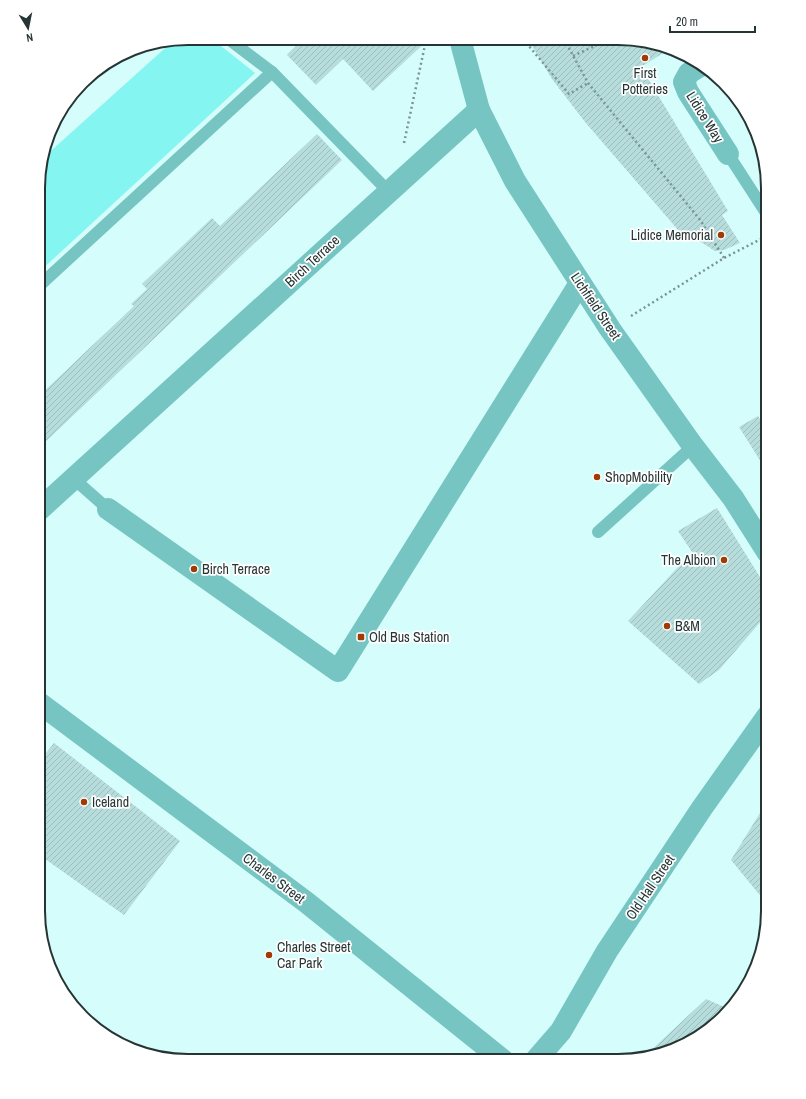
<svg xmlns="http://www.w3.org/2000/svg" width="806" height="1099" viewBox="0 0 806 1099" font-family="'Archivo Narrow',sans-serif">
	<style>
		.green { fill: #84f5f0 }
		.building { fill: url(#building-hatch) }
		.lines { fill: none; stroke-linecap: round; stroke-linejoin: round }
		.path { stroke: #799493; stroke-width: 2.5; stroke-dasharray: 2 3; stroke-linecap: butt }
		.lane { stroke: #76c5c2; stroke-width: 12 }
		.street { stroke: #76c5c2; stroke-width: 22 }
		.poi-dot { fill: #9f3b05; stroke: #fff; stroke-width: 1.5 }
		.labels { text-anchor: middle; stroke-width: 3.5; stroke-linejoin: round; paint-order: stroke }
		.poi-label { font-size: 14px; fill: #263534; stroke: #fff; text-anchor: start }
		.street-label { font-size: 14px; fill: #263534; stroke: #fff }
		.rim { fill: none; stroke: #263534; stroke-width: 2 }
	</style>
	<defs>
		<pattern id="building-hatch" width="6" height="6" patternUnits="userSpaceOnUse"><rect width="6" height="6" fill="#b6dddb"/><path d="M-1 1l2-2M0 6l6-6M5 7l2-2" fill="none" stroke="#9cbebd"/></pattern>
	</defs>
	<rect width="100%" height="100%" fill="#d5fdfb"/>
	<!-- green -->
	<path class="green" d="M188,38H211L255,73L39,272V168L43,158L173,41Z"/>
	<!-- building -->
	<g class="building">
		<path d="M304,38L365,39H429L373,91L343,59L316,85L287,55Z"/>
		<path d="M528,39H638L671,48L641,67L728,211L722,215L740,243L724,250L715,251L690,235L685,238L585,122L552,79Z"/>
		<path d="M317,134L342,160L39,448V396L134,306L131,304L147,289L142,284L212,218L220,226Z"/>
		<path d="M758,416L768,432V473L739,427Z"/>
		<path d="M717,508L768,590V613L719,670L699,684L628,621L692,552L678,531Z"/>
		<path d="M54,743L180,841L124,915L38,854V763Z"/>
		<path d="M768,800V905L731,860Z"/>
		<path d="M706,999L729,1009L717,1024L684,1046L647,1054Z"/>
	</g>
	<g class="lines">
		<!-- path -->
		<g class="path">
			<path d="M523,39L569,94L588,83"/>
			<path d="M564,39L588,83L701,221L724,258"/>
			<path d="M573,56L610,39"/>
			<path d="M404,143L425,45L420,39"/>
			<path d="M631,316L724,258L765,237"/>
		</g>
		<!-- lane -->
		<g class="lane">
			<path d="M227,38L272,72L388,191"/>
			<path d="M728,154L768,216"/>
			<path d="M39,286L272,72"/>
			<path d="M74,479L108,509"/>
			<path d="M598,532L693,446"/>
		</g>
		<!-- street -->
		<g class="street">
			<path d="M460,39L479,110L515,181L610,329L693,446L733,498L768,553"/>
			<path d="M702,65L689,73L684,82L688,92L728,154"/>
			<path d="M108,509L338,671L580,283"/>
			<path d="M39,510L479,110"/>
			<path d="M38,702L306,902L504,1061"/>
			<path d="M535,1061L561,1031L607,951L702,808L768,715"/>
		</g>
	</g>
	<!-- markers -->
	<g class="poi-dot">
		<circle cx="645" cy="58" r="4"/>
		<circle cx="721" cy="235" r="4"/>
		<circle cx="597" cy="477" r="4"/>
		<circle cx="724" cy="560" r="4"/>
		<circle cx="194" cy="569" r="4"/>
		<circle cx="667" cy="626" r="4"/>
		<rect x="357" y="633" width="8" height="8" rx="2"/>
		<circle cx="84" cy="802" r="4"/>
		<circle cx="269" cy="955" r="4"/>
	</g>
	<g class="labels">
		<!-- poi labels -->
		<g class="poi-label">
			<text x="645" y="78" text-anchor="middle">First<tspan x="645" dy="16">Potteries</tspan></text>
			<text x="713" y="240" text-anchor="end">Lidice Memorial</text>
			<text x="605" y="482">ShopMobility</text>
			<text x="716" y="565" text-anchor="end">The Albion</text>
			<text x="202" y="574">Birch Terrace</text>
			<text x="675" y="631">B&amp;M</text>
			<text x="369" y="642">Old Bus Station</text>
			<text x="92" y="807">Iceland</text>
			<text x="277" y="952">Charles Street<tspan x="277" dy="16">Car Park</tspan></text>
		</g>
		<!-- street labels -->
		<g class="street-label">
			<text transform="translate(705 117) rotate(58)" y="5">Lidice Way</text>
			<text transform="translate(312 261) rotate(-43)" y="5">Birch Terrace</text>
			<text transform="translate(596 306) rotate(56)" y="5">Lichfield Street</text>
			<text transform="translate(274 878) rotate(37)" y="5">Charles Street</text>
			<text transform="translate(650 887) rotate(-56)" y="5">Old Hall Street</text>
		</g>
	</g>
	<!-- crop -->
	<path d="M0 0H806V1099H0ZM188 45H618A143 143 0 0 1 761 188V911A143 143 0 0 1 618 1054H188A143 143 0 0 1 45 911V188A143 143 0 0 1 188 45Z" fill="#fff" fill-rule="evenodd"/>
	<path class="rim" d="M188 45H618A143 143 0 0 1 761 188V911A143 143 0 0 1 618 1054H188A143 143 0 0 1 45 911V188A143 143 0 0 1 188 45Z"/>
	<!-- north arrow -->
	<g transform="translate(28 28) rotate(170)" stroke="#ffffff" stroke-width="3" paint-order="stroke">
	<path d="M0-3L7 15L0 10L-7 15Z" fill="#263534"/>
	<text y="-6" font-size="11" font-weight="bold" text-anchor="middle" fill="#263534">N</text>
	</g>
	<!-- scale -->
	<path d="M670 26v6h85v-6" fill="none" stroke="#263534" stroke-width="2"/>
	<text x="676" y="26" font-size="12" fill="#263534" stroke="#ffffff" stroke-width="3" paint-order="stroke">20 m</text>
</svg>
